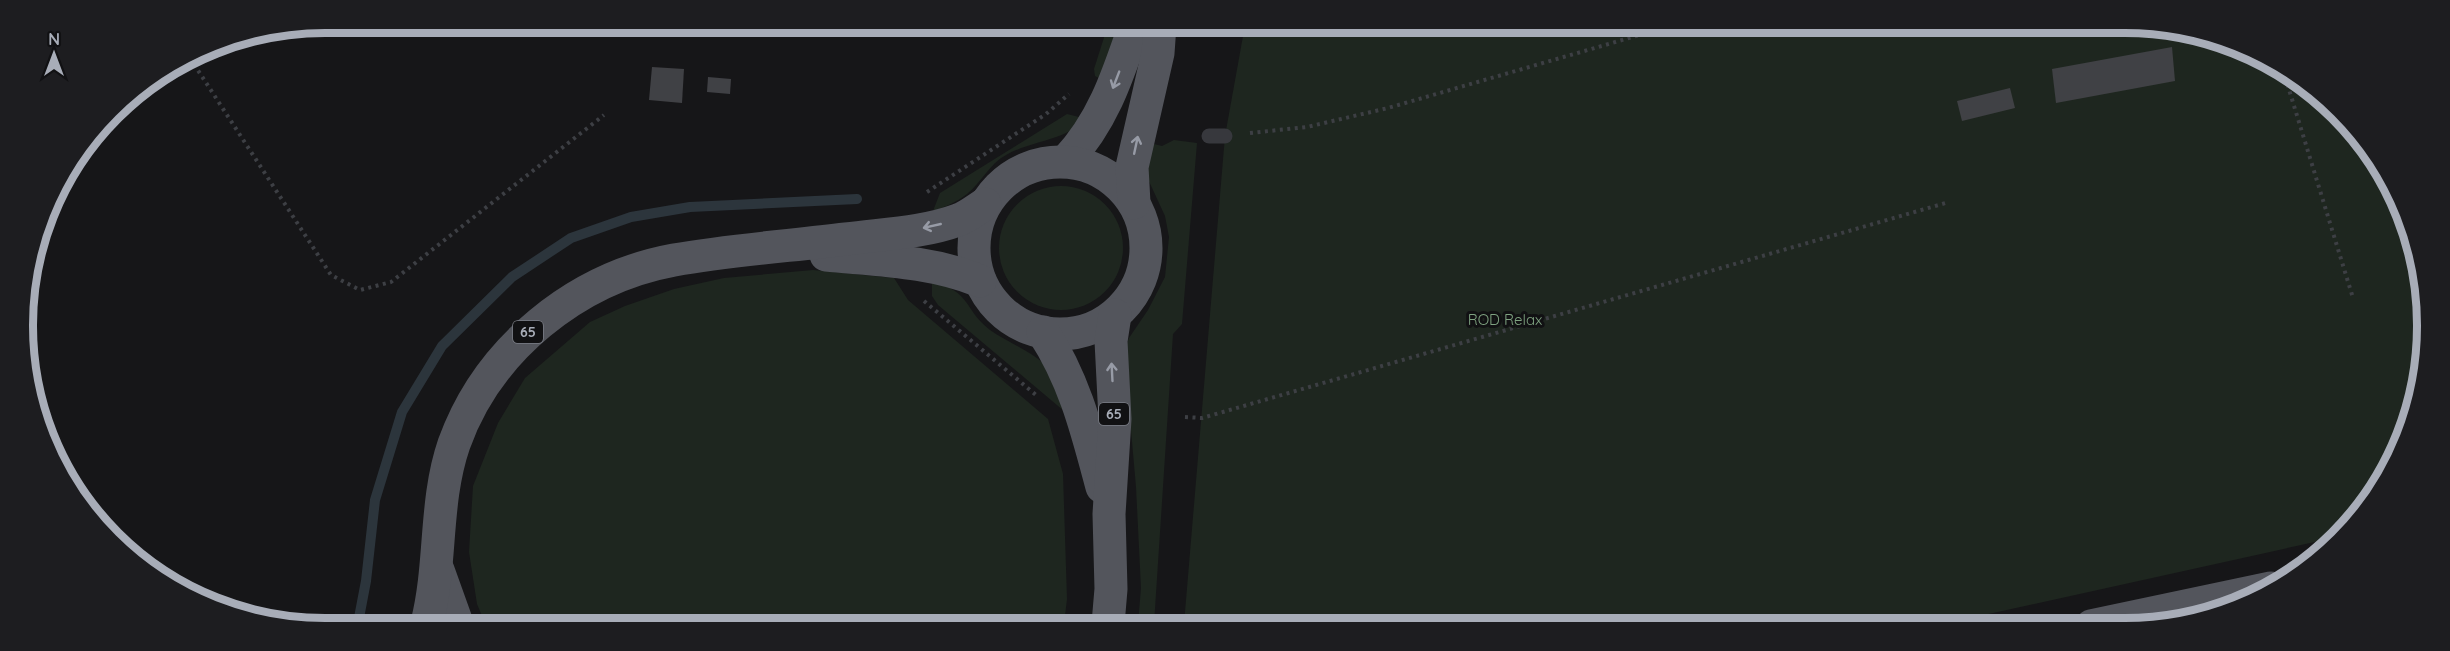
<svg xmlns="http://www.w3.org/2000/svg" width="2450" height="651" viewBox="0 0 2450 651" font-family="Quicksand,sans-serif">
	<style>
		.green { fill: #1e261f }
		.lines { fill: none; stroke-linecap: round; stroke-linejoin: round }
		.stream { stroke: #2c353c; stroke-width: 10 }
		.building { fill: #404145 }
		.path { stroke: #3d3f44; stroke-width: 4; stroke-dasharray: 3 4.5; stroke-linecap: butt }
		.lane { stroke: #37383d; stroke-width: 15 }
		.primary { stroke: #53555c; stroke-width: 33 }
		.oneway { stroke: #979ba6 }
		.labels { text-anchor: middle; stroke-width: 6; stroke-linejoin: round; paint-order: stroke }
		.shield { fill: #111113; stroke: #7b7e86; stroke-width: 1.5 }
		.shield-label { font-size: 14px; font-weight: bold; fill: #a8adb8 }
		.park-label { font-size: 15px; fill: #7fa381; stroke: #111113 }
		.rim { fill: none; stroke: #a8adb8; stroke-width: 8 }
	</style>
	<rect width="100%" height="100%" fill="#161618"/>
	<!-- green -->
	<g class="green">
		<path d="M1108,25H1118L1101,79L1095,76L1094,69Z"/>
		<path d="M1245,25L2183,28L2293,73L2376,157L2422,266V384L2387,477L2342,536L1934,626L1184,624L1225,136Z"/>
		<path d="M1067,114L1087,119C1064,141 1033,140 1006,155C989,164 982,182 967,194C957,202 945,207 933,211L940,193Z"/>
		<path d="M1174,140L1197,143L1182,324L1173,334L1154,624H1138L1141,588L1136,487L1124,351L1129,338L1148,310L1165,277L1169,237L1165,216L1147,177L1150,143L1162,146Z"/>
		<circle cx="1061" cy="248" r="62"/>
		<path d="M813,270L894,278L908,300L1048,419L1063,474L1067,599L1064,624L485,623L477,604L469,552L473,486L498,423L525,378L590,322L625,306L674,289L724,278Z"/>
		<path d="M932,281C973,293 963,309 990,330C1010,344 1035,352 1051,371C1059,381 1061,399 1064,411L938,305L932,296Z"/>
	</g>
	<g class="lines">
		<!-- stream -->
		<path class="stream" d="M358,623L366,581L375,500L402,412L442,346L512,277L571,238L631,217L690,207L857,199"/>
	</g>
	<!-- building -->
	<g class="building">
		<path d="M2172,47L2175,81L2056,103L2052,69Z"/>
		<path d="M652,67L684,69L682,103L649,100Z"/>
		<path d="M708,77L731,79L730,94L707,92Z"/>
		<path d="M2010,88L2015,108L1962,121L1957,101Z"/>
	</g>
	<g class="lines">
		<!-- path -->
		<g class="path">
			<path d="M190,58L331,275L360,290L391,282L604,115"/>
			<path d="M2283,70L2353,298"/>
			<path d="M1250,133L1307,127L1388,108L1667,27"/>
			<path d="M927,192L1046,114L1069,94"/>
			<path d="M924,301L1036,395"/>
			<path d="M1185,417L1202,418L1949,202"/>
		</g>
		<!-- lane -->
		<path class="lane" d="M1209,136H1225"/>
		<!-- primary -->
		<g class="primary">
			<path d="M1066,161C1103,122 1118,75 1135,25"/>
			<circle cx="1060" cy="248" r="86"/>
			<path d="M1134,203L1132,167L1158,53L1160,25"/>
			<path d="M826,255C877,260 932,261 980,281"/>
			<path d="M1043,332C1075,381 1087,431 1102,487"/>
			<path d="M438,570L457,623"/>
			<path d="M427,623C442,564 434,502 454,444C488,349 576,278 674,260C731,250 789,246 846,239C882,234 923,233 958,220C967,217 977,209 985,204"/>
			<path d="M1108,624L1111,589L1109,514L1115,419L1111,341L1115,315"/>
			<path d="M2091,626L2271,588"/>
		</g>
	</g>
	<!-- one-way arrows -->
	<defs><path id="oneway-shaft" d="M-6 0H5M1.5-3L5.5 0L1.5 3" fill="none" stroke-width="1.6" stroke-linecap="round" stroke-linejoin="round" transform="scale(1.5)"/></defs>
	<g class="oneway">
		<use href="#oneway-shaft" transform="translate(1116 80) rotate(111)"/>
		<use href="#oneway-shaft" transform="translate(1136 145) rotate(-78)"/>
		<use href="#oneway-shaft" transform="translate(932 226) rotate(167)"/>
		<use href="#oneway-shaft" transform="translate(1112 372) rotate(-93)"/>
	</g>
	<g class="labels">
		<!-- shield labels -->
		<g class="shield">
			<rect x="513" y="321" width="30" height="22" rx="4.5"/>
			<rect x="1099" y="403" width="30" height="22" rx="4.5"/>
		</g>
		<g class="shield-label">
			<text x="528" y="337">65</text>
			<text x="1114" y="419">65</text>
		</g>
		<!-- park labels -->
		<g class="park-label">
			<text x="1505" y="325">ROD Relax</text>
		</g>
	</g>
	<!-- crop -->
	<path d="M0 0H2450V651H0ZM325 33H2125A292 292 0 0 1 2417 325V326A292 292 0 0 1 2125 618H325A292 292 0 0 1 33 326V325A292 292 0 0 1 325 33Z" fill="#1d1d20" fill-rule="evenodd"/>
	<path class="rim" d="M325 33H2125A292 292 0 0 1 2417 325V326A292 292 0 0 1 2125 618H325A292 292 0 0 1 33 326V325A292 292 0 0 1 325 33Z"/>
	<!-- north arrow -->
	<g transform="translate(54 54)" stroke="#111113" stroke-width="4.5" paint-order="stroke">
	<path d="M0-4.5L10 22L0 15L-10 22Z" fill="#a8adb8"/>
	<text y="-9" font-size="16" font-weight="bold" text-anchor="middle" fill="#a8adb8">N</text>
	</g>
</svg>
